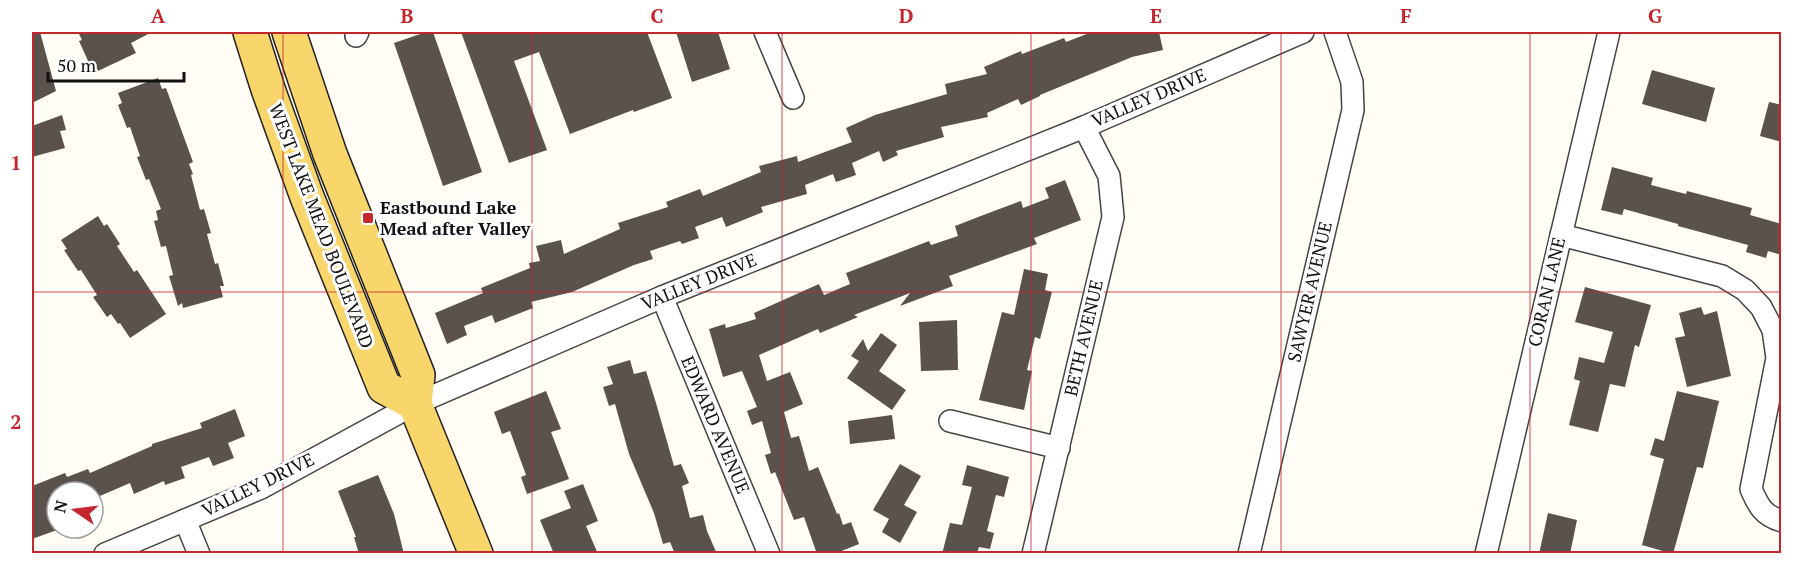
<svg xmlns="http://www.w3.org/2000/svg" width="1813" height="585" viewBox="0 0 1813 585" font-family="'PT Serif',serif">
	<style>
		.building { fill: #5a524d }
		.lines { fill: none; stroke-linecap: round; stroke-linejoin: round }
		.street-casing { stroke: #444; stroke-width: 24 }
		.primary-casing { stroke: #222; stroke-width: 36 }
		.street { stroke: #fff; stroke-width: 21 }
		.primary { stroke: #f9d66b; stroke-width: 33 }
		.grid { fill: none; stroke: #c4262e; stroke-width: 1.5; stroke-opacity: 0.55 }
		.poi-dot { fill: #c4262e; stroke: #fff; stroke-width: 2 }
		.labels { text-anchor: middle; stroke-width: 6; stroke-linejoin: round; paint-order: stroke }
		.street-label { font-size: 18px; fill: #111; stroke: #fff }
		.poi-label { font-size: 18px; font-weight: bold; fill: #111; stroke: #fff; text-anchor: start }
		.neatline { fill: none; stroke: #c4262e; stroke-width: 2 }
		.grid-label { font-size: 20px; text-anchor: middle; font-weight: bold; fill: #c4262e }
	</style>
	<rect width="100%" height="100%" fill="#fffdf5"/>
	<!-- building -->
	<g class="building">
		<path d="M32,32H40L56,91L32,103Z"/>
		<path d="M78,32H152L131,43L136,53L98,71L93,61L89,63L79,41L82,40Z"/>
		<path d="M426,32H433L482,172L443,186L394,43Z"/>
		<path d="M461,32H647L672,98L634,112L633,110L570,134L539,52L514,61L547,150L509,163Z"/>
		<path d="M676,32H718L730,69L692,82Z"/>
		<path d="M1092,32H1159L1163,50L1132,57L1040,95V96L1021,105L1018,99L987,113L988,117L941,127L944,137L896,151L898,155L883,162L879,151L852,163L856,175L836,182L833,174L805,185L807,194L761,207L763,212L726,227L722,217L695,227L699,238L682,244L680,241L650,251L653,259L634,265L572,292L531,302L533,308L495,323L492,315L464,326L467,335L447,344L435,313L483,293L481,288L530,268L529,263L540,261L536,246L561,240L564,254L620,229L618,223L668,207L666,202L700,189L703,196L761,172L759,166L797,156L798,162L852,142L846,128L875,115L947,94L945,84L987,74L984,67L1021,51L1022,54L1064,38L1066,42Z"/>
		<path d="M1652,70L1715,88L1706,122L1642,104Z"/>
		<path d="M158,78L162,89L166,88L193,162L189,164L193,174L191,175L200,210L204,209L211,233L207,234L215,264L218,263L224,286H220L223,297L183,308L182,303L178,306L169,276L173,275L166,246L161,247L154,221L158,220L156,211L161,209L149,179L146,180L137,157L140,156L130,127L127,128L118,105L122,103L118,93Z"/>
		<path d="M1769,102L1782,105V142L1760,136Z"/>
		<path d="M62,115L66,130L60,131L65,148L32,157V126Z"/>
		<path d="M1612,167L1653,178L1651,185L1686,194L1687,191L1752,208L1750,215L1782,224V255L1768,251L1766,258L1746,252L1748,245L1678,226V224L1624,209L1622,215L1601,210Z"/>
		<path d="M1065,180L1081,220L1034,238L1037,244L949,276L953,286L900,306L910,293L854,315L858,317L820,333L818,329L759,355L767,381L790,372L803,404L784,412L791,438L799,436L809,471L818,467L837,514L839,513L843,525L851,522L859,544L834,554H817L804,517L794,520L775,472L771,474L765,455L771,453L762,421L752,425L747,411L757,407L742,371L723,377L709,329L725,324L726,328L756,319L754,313L819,284L824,295L850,284L846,273L929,241L931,245L958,236L955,226L986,214L1021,201L1023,208L1049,198L1045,188Z"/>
		<path d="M98,216L104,226L107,224L120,244L117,246L134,272L137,270L166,314L130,338L120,323L118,324L111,314L107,317L93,297L97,295L81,270L78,271L64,250L67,249L61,240Z"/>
		<path d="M1024,269L1048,274L1045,290L1052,292L1040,339L1035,337L1027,370L1032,371L1024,410L979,400L1002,312L1014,315Z"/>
		<path d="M1585,287L1651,305L1639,347L1635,345L1625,387L1610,384L1598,432L1569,425L1580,381L1574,379L1579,357L1604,363L1613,332L1575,322Z"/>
		<path d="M1701,307L1704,315L1717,311L1731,376L1687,387L1675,338L1685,336L1679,313Z"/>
		<path d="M957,320L958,370L921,371L919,322Z"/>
		<path d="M881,333L897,345L879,371L906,390L892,410L847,378L859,361L851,356L863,339L868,351Z"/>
		<path d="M630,360L634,374L646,371L656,403L674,466L681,464L689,483L682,486L690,518L703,515L707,531L717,554H675L670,542L663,544L654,513L629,454L615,404L609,406L603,387L613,384L607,367Z"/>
		<path d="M546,391L561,429L551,432L569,479L527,494L521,477L526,475L510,431L502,434L494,412Z"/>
		<path d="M1677,391L1719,401L1703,468L1697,467L1673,554L1642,545L1664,459L1650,455L1655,438L1664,441Z"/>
		<path d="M235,409L245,436L228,443L234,458L213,466L209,457L181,467L185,478L165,485L164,481L134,494L130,483L93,499V492H57V530L32,539V486L65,473L67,477L88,469L90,473L152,446V444L202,428L200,423Z"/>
		<path d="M892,415L895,439L850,444L848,421Z"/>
		<path d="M900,464L921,476L904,505L917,512L900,543L882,532L889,519L873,510Z"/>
		<path d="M967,465L1009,477L1004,497L996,495L987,531L994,533L990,549L979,547L977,554H942L950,523L962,525L972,487L962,485Z"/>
		<path d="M378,475L394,514L404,554H359L354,537H356L338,491Z"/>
		<path d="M583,484L598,521L586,526L598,554H554L540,520L571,508L564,491Z"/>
		<path d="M1548,513L1577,520L1570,554H1539Z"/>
	</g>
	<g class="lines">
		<!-- street casing -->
		<g class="street-casing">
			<g id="street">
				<path d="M765,32L793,98"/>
				<path d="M356,36L358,32"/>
				<path d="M1561,235L1722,276L1745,290L1761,307L1773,330L1777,358L1751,489C1758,505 1763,516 1782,521"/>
				<path d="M662,297L769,554"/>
				<path d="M950,421L1059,448"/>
				<path d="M185,520L199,554"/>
				<path d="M105,554L261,488L415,404L662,297L1084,127L1303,32"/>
				<path d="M1033,554L1113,217L1109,176L1084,127"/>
				<path d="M1249,554L1353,110L1352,82L1335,32"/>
				<path d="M1486,554L1609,32"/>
			</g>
		</g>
		<!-- primary casing -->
		<g class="primary-casing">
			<g id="primary">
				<path d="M250,32L268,89L307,197L384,387L415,404"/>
				<path d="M289,32L330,154L418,375L415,404L476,554"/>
			</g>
		</g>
		<!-- street -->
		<use href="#street" class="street"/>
		<!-- primary -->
		<use href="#primary" class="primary"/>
	</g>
	<!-- grid -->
	<path class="grid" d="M283,32V554M532,32V554M782,32V554M1031,32V554M1281,32V554M1530,32V554M32,292H1782"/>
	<!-- markers -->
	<rect class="poi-dot" x="362" y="212" width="12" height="12" rx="3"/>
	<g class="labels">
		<!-- street labels -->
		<g class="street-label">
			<text transform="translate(1149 98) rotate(-23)" y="6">VALLEY DRIVE</text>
			<text transform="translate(321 226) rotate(69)" y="6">WEST LAKE MEAD BOULEVARD</text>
			<text transform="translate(699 282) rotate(-22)" y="6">VALLEY DRIVE</text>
			<text transform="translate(1310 292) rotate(-77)" y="6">SAWYER AVENUE</text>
			<text transform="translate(1547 292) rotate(-77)" y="6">CORAN LANE</text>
			<text transform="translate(1084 338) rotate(-77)" y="6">BETH AVENUE</text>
			<text transform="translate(715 425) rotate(67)" y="6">EDWARD AVENUE</text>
			<text transform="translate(258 485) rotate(-26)" y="6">VALLEY DRIVE</text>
		</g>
		<!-- poi labels -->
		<g class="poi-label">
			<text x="380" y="214">Eastbound Lake<tspan x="380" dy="21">Mead after Valley</tspan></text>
		</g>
	</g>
	<!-- border -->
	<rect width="1813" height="585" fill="none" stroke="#ffffff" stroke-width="66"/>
	<!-- north arrow -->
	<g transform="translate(75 510) rotate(284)"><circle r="28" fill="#ffffff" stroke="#a0a0a0" stroke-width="1.5"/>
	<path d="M0-4.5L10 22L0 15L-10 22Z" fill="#c4262e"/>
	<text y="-9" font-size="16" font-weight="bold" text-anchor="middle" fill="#111111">N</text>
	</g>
	<!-- scale -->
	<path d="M48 72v9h136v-9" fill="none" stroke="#111111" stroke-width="3"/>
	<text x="57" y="72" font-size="18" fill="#111111" stroke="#ffffff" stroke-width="4.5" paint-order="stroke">50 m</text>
	<rect x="33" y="33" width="1747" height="519" class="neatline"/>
	<g class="grid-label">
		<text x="158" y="23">A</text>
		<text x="407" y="23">B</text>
		<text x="657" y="23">C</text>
		<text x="906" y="23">D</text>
		<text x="1156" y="23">E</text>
		<text x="1406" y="23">F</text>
		<text x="1655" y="23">G</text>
		<text x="16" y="170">1</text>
		<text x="16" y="429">2</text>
	</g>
</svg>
